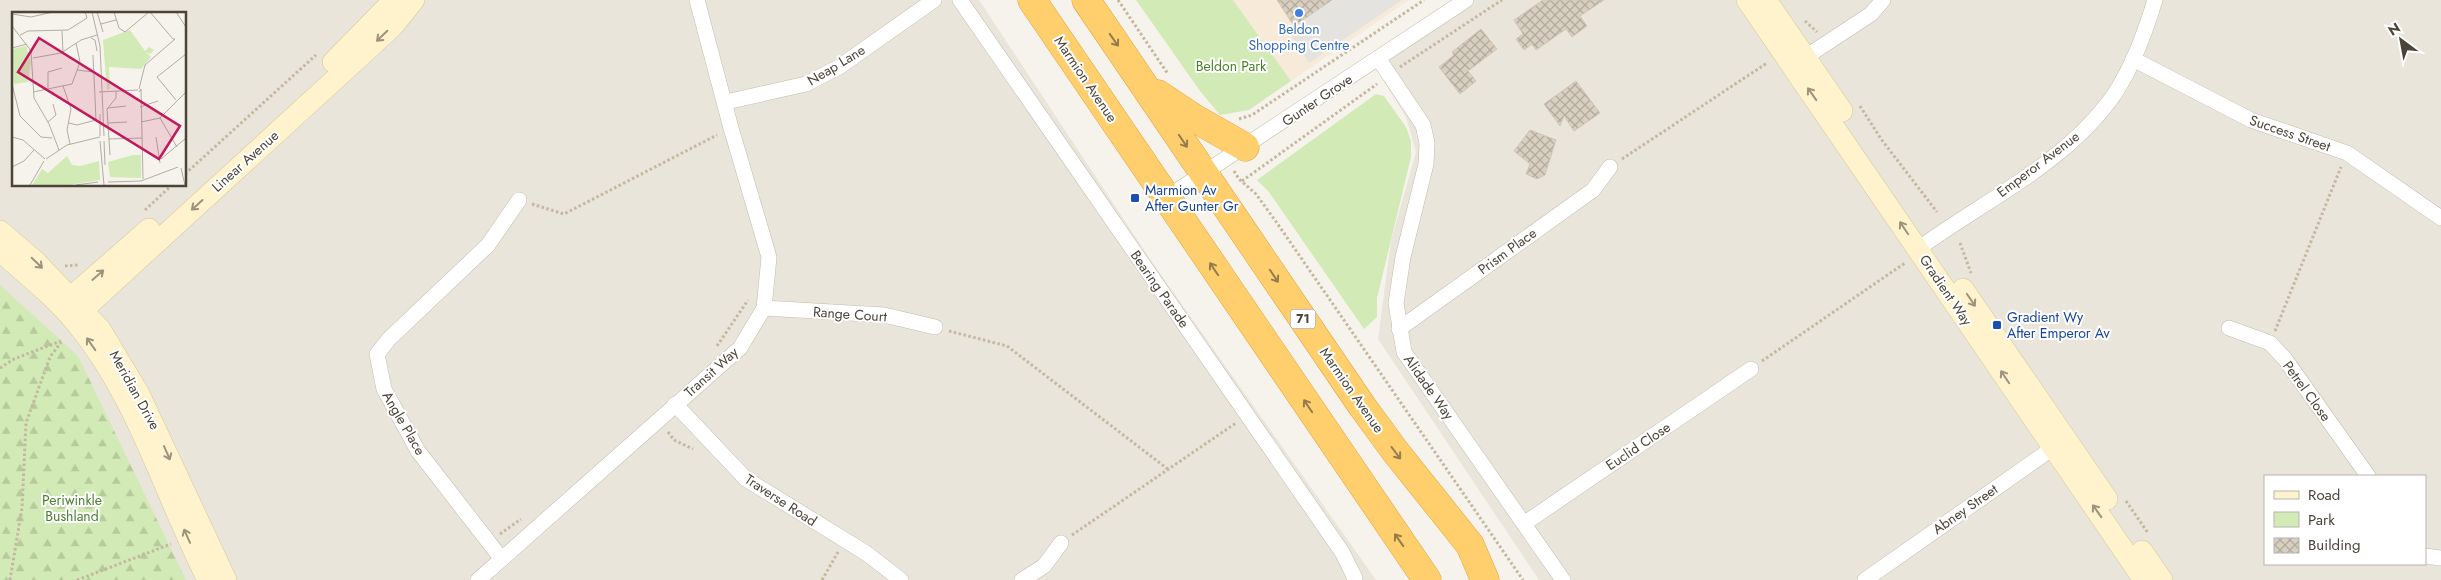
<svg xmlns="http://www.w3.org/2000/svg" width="2441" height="580" viewBox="0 0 2441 580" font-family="Jost,sans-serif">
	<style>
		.residential { fill: #eae5da; fill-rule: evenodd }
		.commercial { fill: #f7ead8 }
		.green { fill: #d2eab5 }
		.forest { fill: url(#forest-firs) }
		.parking { fill: #e5e3e0 }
		.building { fill: url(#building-cross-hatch); stroke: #d3c7b4 }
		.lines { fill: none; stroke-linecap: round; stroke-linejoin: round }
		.street-casing { stroke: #c2bbae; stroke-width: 16 }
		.secondary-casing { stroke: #d6c79b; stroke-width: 22 }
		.highway-casing { stroke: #e0a43c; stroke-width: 29 }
		.path { stroke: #c4b79f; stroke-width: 3; stroke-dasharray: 2.5 2.5; stroke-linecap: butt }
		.street { stroke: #fff; stroke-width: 15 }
		.secondary { stroke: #fff3cd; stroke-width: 21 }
		.highway { stroke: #ffcf6e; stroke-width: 28 }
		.oneway { stroke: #9c937c }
		.oneway2 { stroke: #937c4e }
		.shop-dot { fill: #3f7fe0; stroke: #fff; stroke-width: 2 }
		.transit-dot { fill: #1a4fb4; stroke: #fff; stroke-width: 2 }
		.labels { text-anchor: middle; stroke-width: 4; stroke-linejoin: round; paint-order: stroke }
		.shield { fill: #fff; stroke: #817c74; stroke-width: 1 }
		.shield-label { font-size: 12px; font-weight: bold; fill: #4b4439 }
		.shop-label { font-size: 14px; fill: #366cbe; stroke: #fff }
		.street-label { font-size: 14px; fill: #4b4439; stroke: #fff }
		.park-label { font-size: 14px; fill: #4a7f2a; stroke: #fff }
		.transit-label { font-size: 14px; fill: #164399; stroke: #fff; text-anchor: start }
		.inset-road { fill: none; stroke: #b2ada4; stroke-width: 1 }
		.view { fill: #c2185b; fill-opacity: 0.15; stroke: #c2185b; stroke-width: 2.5 }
		.inset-edge { fill: none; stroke: #4b4439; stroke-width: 2.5 }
	</style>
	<defs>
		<pattern id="forest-firs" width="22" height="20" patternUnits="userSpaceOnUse" patternTransform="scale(1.25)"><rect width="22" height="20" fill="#d2eab5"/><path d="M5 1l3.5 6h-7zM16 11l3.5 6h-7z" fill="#b6ca9c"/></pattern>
		<pattern id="building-cross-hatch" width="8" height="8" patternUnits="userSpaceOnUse" patternTransform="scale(1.25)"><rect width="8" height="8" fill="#d8cfc1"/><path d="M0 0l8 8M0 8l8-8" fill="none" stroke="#b1aa9e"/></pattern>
	</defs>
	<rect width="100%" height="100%" fill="#f6f3ec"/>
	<!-- residential -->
	<g class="residential">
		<path d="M0,0H979L1150,259L1376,580H0ZM14,14H185V185H14Z"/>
		<path d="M1475,0H2441V580H1539L1378,339L1391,241L1416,152L1406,117L1369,57ZM2265,476H2425V564H2265Z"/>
	</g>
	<!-- commercial -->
	<path class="commercial" d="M1233,0H1409L1291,81Z"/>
	<!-- green -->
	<g class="green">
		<path d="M1136,0H1233L1291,81L1249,110L1220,115L1200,91Z"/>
		<path d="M1376,94L1384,96L1406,127L1411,141V157L1377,298V317L1364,329L1269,192L1257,180Z"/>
	</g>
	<!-- forest -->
	<path class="forest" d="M0,285L78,356L186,580H0Z"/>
	<!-- parking -->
	<path class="parking" d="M1332,0H1402L1309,63L1288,31Z"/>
	<!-- building -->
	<g class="building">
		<path d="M1277,0H1332L1294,26Z"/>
		<path d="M1543,0H1604L1580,16L1587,26L1572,37L1566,29L1536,50L1532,44L1524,50L1516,39L1523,34L1514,20Z"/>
		<path d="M1481,29L1497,49L1468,71L1476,81L1460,94L1439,67L1454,55L1452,52Z"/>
		<path d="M1576,81L1600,113L1574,131L1564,116L1560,126L1544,104Z"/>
		<path d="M1530,130L1556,140L1545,175L1537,179L1526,174L1530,164L1514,151Z"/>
	</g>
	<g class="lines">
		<!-- street casing -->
		<g class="street-casing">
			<g id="street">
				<path d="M960,0L1342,552L1355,578L1354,580"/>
				<path d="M1378,58L1423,125L1427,143L1426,164L1403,257L1396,303L1404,352L1563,580"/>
				<path d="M2133,59L2251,120L2347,153L2441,218"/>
				<path d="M1798,62L1871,14L1883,0"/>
				<path d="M726,102L806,84L839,67L934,0"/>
				<path d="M1166,198L1466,0"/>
				<path d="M1918,249C1982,202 2059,167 2108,103C2129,76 2145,33 2155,0"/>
				<path d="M764,308L884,315L935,327"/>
				<path d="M2229,328L2270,343L2285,359L2368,476"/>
				<path d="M1399,329L1593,190L1610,167"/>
				<path d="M675,404L746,479L866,553L901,580"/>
				<path d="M1525,523L1751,369"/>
				<path d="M2425,556L2441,558"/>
				<path d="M501,558L418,451L384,389L377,354L389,339L488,245L519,200"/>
				<path d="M478,580L740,348L764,308L769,257L731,128L697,0"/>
				<path d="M1022,580L1044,566L1061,543"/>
				<path d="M1865,580L2060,443"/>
			</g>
		</g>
		<!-- secondary casing -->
		<g class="secondary-casing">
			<g id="secondary">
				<path d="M1747,0L2144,580"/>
				<path d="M1766,0L1842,111"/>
				<path d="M333,62L394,0"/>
				<path d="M0,231L35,261L100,329L139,394L226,580"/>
				<path d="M0,251C26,274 55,297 77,324C138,398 165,496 208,580"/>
				<path d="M1963,289L2107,499"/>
				<path d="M61,306L149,229"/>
				<path d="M73,319L366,51L393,26L414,0"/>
				<path d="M2142,551L2162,580"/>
			</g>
		</g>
		<!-- highway casing -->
		<g class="highway-casing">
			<g id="highway">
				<path d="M1032,0L1427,580"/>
				<path d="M1086,0L1362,406L1395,451L1470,545L1485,580"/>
				<path d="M1158,94L1194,118L1245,147"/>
			</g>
		</g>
		<!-- path -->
		<g class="path">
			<path d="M1118,0L1168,74"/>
			<path d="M1805,21L1817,32"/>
			<path d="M1400,67L1502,0"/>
			<path d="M1860,106L1881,139L1937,212"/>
			<path d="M1239,119L1252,115L1424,0"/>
			<path d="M1622,159L1767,63"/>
			<path d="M1234,171L1239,179L1256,194L1277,223L1523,580"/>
			<path d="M185,174L316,55"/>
			<path d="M1242,181L1377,84"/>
			<path d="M532,204L564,214L717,135"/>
			<path d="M145,210L172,185"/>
			<path d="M1960,243L1971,273"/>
			<path d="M65,266L79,265"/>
			<path d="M949,331L1007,346L1169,470"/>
			<path d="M2275,331L2341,167"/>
			<path d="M717,346L748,300"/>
			<path d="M1762,361L1905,263"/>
			<path d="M0,368L14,359L61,341"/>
			<path d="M668,432L674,440L693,449"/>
			<path d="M2126,501L2148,533"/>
			<path d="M500,534L521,519"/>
			<path d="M1072,535L1236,423"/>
			<path d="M10,580L22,508L26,423L50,357L61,342"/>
			<path d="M77,580L171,544"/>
			<path d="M822,580L838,552"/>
		</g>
		<!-- street -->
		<use href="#street" class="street"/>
		<!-- secondary -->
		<use href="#secondary" class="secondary"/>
		<!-- highway -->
		<use href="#highway" class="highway"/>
	</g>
	<!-- one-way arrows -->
	<defs><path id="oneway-shaft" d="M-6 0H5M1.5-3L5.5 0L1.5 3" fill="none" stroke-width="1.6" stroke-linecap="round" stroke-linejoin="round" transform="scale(1.25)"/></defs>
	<g class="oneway">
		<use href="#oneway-shaft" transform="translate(382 36) rotate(136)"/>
		<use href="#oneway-shaft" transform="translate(1812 94) rotate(-125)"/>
		<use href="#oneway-shaft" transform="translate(197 205) rotate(138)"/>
		<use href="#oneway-shaft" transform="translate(1904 228) rotate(-124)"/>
		<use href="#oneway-shaft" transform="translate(37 263) rotate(44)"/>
		<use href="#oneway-shaft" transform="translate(98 275) rotate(-41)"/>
		<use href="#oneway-shaft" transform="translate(1971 300) rotate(56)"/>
		<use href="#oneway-shaft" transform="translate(91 344) rotate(-125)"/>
		<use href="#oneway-shaft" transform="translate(2005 377) rotate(-124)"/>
		<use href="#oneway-shaft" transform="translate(167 453) rotate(66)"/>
		<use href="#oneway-shaft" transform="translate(2097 511) rotate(-125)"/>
		<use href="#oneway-shaft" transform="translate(187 536) rotate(-114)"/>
	</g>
	<g class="oneway2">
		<use href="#oneway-shaft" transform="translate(1114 40) rotate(55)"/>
		<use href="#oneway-shaft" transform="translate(1183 141) rotate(56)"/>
		<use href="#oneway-shaft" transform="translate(1214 269) rotate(-124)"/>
		<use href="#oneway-shaft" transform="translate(1274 276) rotate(56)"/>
		<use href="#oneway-shaft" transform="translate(1308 406) rotate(-124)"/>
		<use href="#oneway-shaft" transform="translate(1396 453) rotate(53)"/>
		<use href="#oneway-shaft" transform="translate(1399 540) rotate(-125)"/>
	</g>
	<!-- markers -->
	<circle class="shop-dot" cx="1299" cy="13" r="5"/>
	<g class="transit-dot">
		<rect x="1130" y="193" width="10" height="10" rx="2.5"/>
		<rect x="1992" y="320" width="10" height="10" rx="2.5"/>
	</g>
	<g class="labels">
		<!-- shield labels -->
		<rect class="shield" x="1290.5" y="309.5" width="25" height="19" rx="4"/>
		<g class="shield-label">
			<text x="1303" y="323">71</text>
		</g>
		<!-- shop labels -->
		<g class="shop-label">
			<text x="1299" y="34">Beldon<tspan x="1299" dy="16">Shopping Centre</tspan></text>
		</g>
		<!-- street labels -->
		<g class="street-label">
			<text transform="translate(836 65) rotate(-31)" y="5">Neap Lane</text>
			<text transform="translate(1086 79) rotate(56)" y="5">Marmion Avenue</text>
			<text transform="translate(1317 100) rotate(-34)" y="5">Gunter Grove</text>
			<text transform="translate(2290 133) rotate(19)" y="5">Success Street</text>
			<text transform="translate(245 161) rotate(-42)" y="5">Linear Avenue</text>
			<text transform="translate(2038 164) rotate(-37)" y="5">Emperor Avenue</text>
			<text transform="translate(1507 251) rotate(-36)" y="5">Prism Place</text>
			<text transform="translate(1160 289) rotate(55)" y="5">Bearing Parade</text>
			<text transform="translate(1946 290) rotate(56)" y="5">Gradient Way</text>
			<text transform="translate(850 314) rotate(4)" y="5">Range Court</text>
			<text transform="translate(711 372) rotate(-42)" y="5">Transit Way</text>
			<text transform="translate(1429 387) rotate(55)" y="5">Alidade Way</text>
			<text transform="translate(135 390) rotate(61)" y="5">Meridian Drive</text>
			<text transform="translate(1352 390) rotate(55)" y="5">Marmion Avenue</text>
			<text transform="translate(2307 391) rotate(54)" y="5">Petrel Close</text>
			<text transform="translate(404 423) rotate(60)" y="5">Angle Place</text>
			<text transform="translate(1638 446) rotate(-34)" y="5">Euclid Close</text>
			<text transform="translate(781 500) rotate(33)" y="5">Traverse Road</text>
			<text transform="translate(1965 509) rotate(-35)" y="5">Abney Street</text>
		</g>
		<!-- park labels -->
		<g class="park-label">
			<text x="1231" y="71">Beldon Park</text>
			<text x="72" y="505">Periwinkle<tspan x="72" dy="16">Bushland</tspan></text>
		</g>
		<!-- transit labels -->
		<g class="transit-label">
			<text x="1145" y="195">Marmion Av<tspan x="1145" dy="16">After Gunter Gr</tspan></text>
			<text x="2007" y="322">Gradient Wy<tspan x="2007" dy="16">After Emperor Av</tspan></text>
		</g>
	</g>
	<!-- overview -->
	<g transform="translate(12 12)">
		<rect width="174" height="174" fill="#f6f3ec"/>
		<path d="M118,18L133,39L137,35L142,38L138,42L134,40L139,45L129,57L97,55L98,77L95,78L91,28ZM121,143H129V166L98,165L96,150ZM55,144L60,153L68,154L87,149L88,168L57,173H20L30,157L36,161Z" fill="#d2eab5"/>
		<path d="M14,34L19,50L16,70L2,72L0,37Z" fill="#d2eab5"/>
		<path class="inset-road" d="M80,0L88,34L92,124M85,0L91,20M102,0L107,16L113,20L137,0M138,0L161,27M164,0L174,15M0,2L19,5L41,0M89,12L104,8M0,14L19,39L22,86L37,112L47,138M50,19L51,40M8,23L16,19L56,18L75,6L73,0M79,26L83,28L85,39M0,36L15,32M21,46L49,41L69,28L85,23M65,58L82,60M0,72L8,104L29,125L40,126M51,74L59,97L55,118L58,132M36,76V60L50,56M127,77L133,53L163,27H161M21,80L60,72L68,50L64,31M87,80L126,78M127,80L129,77L131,167M164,88L145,65L174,42M128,95L146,89M96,96L114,94M88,102V124M148,106L165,135M36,110L44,103L41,92M129,110L148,106L174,80M57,111L65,113L84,108L81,43M96,111L115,110M0,125L11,128L33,147M144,125L148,151M97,127L130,126M88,129L92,173M92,129L93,153M98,143L95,97L104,86V79M34,147L55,133L88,125M149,147L174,126M0,155L12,149L22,138M169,156L173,173M96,170L129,169L166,155M18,173L32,149M64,173L86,170"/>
		<path class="view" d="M27,26L168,114L147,147L6,60Z"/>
		<rect width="174" height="174" class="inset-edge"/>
	</g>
	<!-- legend -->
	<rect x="2264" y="475" width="162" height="90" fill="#ffffff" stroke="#b7b4b0"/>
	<rect x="2274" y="491" width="25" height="8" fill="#fff3cd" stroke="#b7b4b0"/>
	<text x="2308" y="500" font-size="15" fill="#4b4439">Road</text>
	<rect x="2274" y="512" width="25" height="15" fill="#d2eab5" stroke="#b7b4b0"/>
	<text x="2308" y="525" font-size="15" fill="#4b4439">Park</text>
	<rect x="2274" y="538" width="25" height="15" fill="url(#building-cross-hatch)" stroke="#b7b4b0"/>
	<text x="2308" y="550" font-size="15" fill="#4b4439">Building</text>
	<!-- north arrow -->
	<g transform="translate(2401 40) rotate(328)" stroke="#ffffff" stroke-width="4" paint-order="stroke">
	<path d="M0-4L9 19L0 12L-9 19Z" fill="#4b4439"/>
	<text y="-8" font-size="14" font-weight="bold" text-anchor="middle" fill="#4b4439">N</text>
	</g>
</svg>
